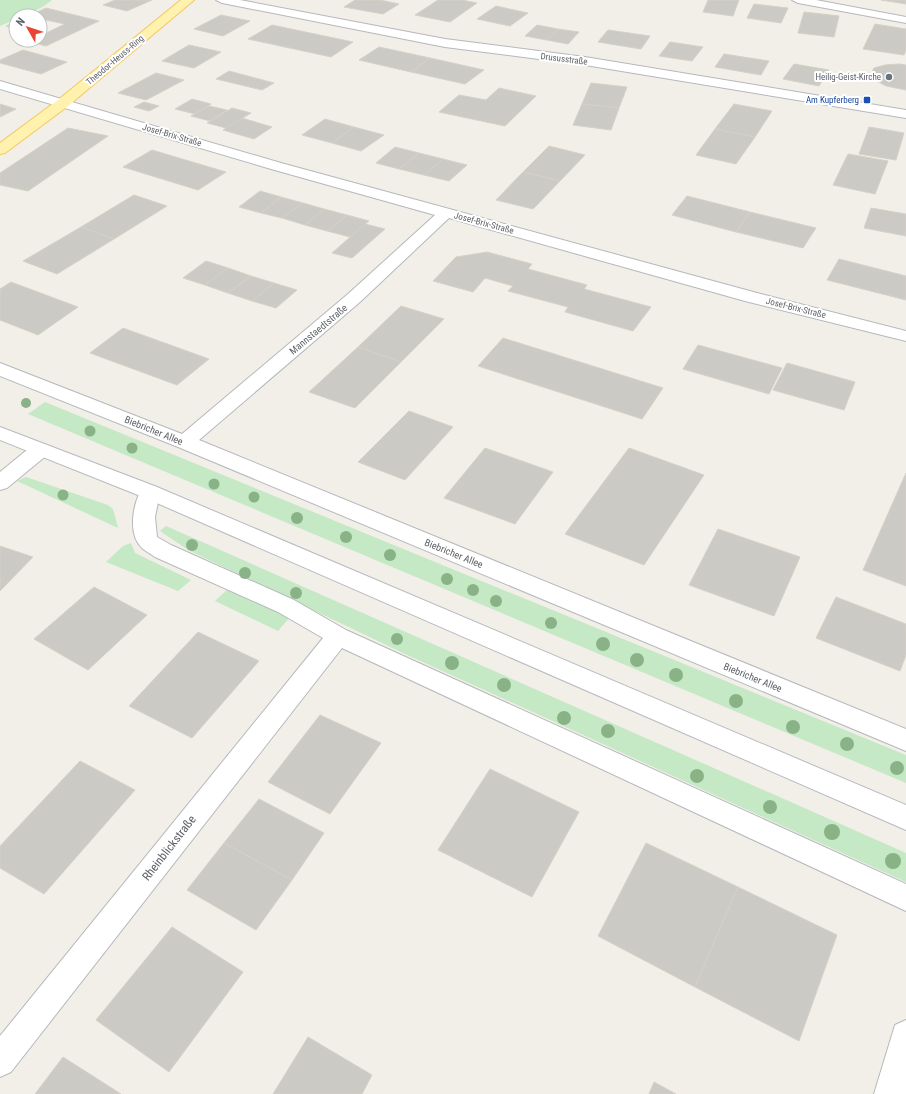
<svg xmlns="http://www.w3.org/2000/svg" width="906" height="1094" viewBox="0 0 906 1094" font-family="'Roboto Condensed',sans-serif">
	<style>
		.green { fill: #c5e8c5 }
		.building { fill: #cccac5; stroke: #d6d1c6 }
		.lines { fill: none; stroke-linecap: round; stroke-linejoin: round }
		.street-casing { stroke: #b5b8bc; stroke-width: 2 }
		.secondary-casing { stroke: #b6babf; stroke-width: 2 }
		.primary-casing { stroke: #f2c960; stroke-width: 2 }
		.street { fill: #fff; fill-rule: evenodd }
		.secondary { fill: #fff; fill-rule: evenodd }
		.primary { fill: #fff2af; fill-rule: evenodd }
		.tree { fill: #89b387 }
		.worship-dot { fill: #6b7280; stroke: #fff; stroke-width: 1.5 }
		.transit-dot { fill: #1a4fb4; stroke: #fff; stroke-width: 1.5 }
		.labels { text-anchor: middle; stroke-width: 4; stroke-linejoin: round; paint-order: stroke }
		.far-street-label { font-size: 9px; fill: #5f6368; stroke: #fff }
		.far-worship-label { font-size: 9px; fill: #5b616d; stroke: #fff; text-anchor: end }
		.far-transit-label { font-size: 9px; fill: #164399; stroke: #fff; text-anchor: end }
		.street-label { font-size: 10px; fill: #5f6368; stroke: #fff }
		.near-street-label { font-size: 12px; fill: #5f6368; stroke: #fff }
	</style>
	<rect width="100%" height="100%" fill="#f1efe8"/>
	<!-- green -->
	<g class="green">
		<path d="M0,0H52C44,7 27,16 16,16V19L0,26Z"/>
		<path d="M45,402L906,755V783L28,414Z"/>
		<path d="M26,477L108,505L113,509L118,528L17,481Z"/>
		<path d="M166,526L906,853V882L405,654L188,550L160,531Z"/>
		<path d="M131,543L135,553L191,580L178,591L106,562L123,546Z"/>
		<path d="M228,589L289,618L278,631L215,601Z"/>
	</g>
	<!-- building -->
	<g class="building">
		<path d="M115,0H152L127,11L103,5Z"/>
		<path d="M355,0H380L399,4L383,14L344,7Z"/>
		<path d="M438,0H462L477,3L450,22L415,15Z"/>
		<path d="M708,0H739L733,16L703,12Z"/>
		<path d="M881,0H906V4Z"/>
		<path d="M754,4L788,8L781,23L747,18Z"/>
		<path d="M496,6L528,13L510,26L477,19Z"/>
		<path d="M46,8L99,21L46,46L23,40H40V32L46,33L65,24L46,20L40,22V16H29Z"/>
		<path d="M804,12L839,16L834,37L798,33Z"/>
		<path d="M221,15L250,21L223,36L194,29Z"/>
		<path d="M16,22V29L6,26Z"/>
		<path d="M875,24L906,29V50L904,55L863,49Z"/>
		<path d="M272,25L353,42L331,57L248,39Z"/>
		<path d="M537,25L558,29L547,40L525,36Z"/>
		<path d="M558,29L579,32L568,44L547,40Z"/>
		<path d="M608,30L650,36L641,49L598,42Z"/>
		<path d="M670,42L703,47L692,61L659,56Z"/>
		<path d="M189,45L221,52L194,68L162,61Z"/>
		<path d="M379,47L430,58L411,72L359,60Z"/>
		<path d="M23,50L67,62L41,74L0,63V60Z"/>
		<path d="M724,54L769,61L761,75L715,67Z"/>
		<path d="M430,58L484,70L465,84L411,72Z"/>
		<path d="M794,64L829,70L819,86L783,79Z"/>
		<path d="M899,64L906,65V90L886,86L875,80L871,74L874,68L885,65Z"/>
		<path d="M229,71L274,83L262,90L216,79Z"/>
		<path d="M156,73L184,80L146,100L118,93Z"/>
		<path d="M591,83L627,87L619,108L582,104Z"/>
		<path d="M499,88L536,96L505,126L439,112L459,95L486,100Z"/>
		<path d="M192,99L211,104L195,114L175,109Z"/>
		<path d="M144,102L159,106L149,111L134,107Z"/>
		<path d="M0,104L16,109L0,117Z"/>
		<path d="M582,104L619,108L611,130L573,125Z"/>
		<path d="M734,104L772,111L755,137L715,129Z"/>
		<path d="M209,106L227,110L210,121L191,116Z"/>
		<path d="M232,108L251,113L226,128L207,123Z"/>
		<path d="M242,118L272,127L254,139L223,130Z"/>
		<path d="M325,119L354,127L332,143L302,135Z"/>
		<path d="M354,127L384,135L361,151L332,143Z"/>
		<path d="M869,127L904,133L896,160L859,154Z"/>
		<path d="M68,128L108,136L28,191L0,185V173Z"/>
		<path d="M715,129L755,137L736,164L696,155Z"/>
		<path d="M549,146L585,155L560,181L523,172Z"/>
		<path d="M395,147L419,153L399,169L376,163Z"/>
		<path d="M152,150L226,172L198,190L123,167Z"/>
		<path d="M419,153L443,159L424,175L399,169Z"/>
		<path d="M848,154L888,161L875,194L833,185Z"/>
		<path d="M443,159L467,165L449,181L424,175Z"/>
		<path d="M523,172L560,181L533,209L496,200Z"/>
		<path d="M260,191L281,197L261,213L239,207Z"/>
		<path d="M134,195L167,206L114,239L81,227Z"/>
		<path d="M687,196L750,212L736,232L672,215Z"/>
		<path d="M281,197L303,203L282,218L261,213Z"/>
		<path d="M303,203L324,209L305,225L282,218Z"/>
		<path d="M871,208L906,214V236L864,228Z"/>
		<path d="M324,209L347,215L327,231L305,225Z"/>
		<path d="M750,212L816,228L803,248L736,232Z"/>
		<path d="M347,215L369,221L350,237L327,231Z"/>
		<path d="M365,224L385,229L352,258L332,253Z"/>
		<path d="M81,227L114,239L57,274L23,261Z"/>
		<path d="M487,252L532,264L528,269L587,285L584,289L651,307L633,331L565,312L568,307L508,291L513,286L485,278L473,292L433,281L456,257Z"/>
		<path d="M839,259L906,276V300L827,280Z"/>
		<path d="M206,261L228,268L205,285L183,278Z"/>
		<path d="M228,268L251,276L228,293L205,285Z"/>
		<path d="M251,276L274,283L252,301L228,293Z"/>
		<path d="M11,282L78,307L38,335L0,320V289Z"/>
		<path d="M274,283L297,290L276,308L252,301Z"/>
		<path d="M401,306L444,319L401,362L358,347Z"/>
		<path d="M123,328L209,359L177,385L90,353Z"/>
		<path d="M503,338L663,388L642,419L478,366Z"/>
		<path d="M698,345L782,368L769,394L683,369Z"/>
		<path d="M358,347L401,362L355,408L309,392Z"/>
		<path d="M787,363L855,382L844,410L773,390Z"/>
		<path d="M409,411L453,427L405,480L358,462Z"/>
		<path d="M485,448L553,472L515,524L444,498Z"/>
		<path d="M629,448L704,475L644,565L565,534Z"/>
		<path d="M906,473V586L863,570Z"/>
		<path d="M718,529L800,557L774,616L689,585Z"/>
		<path d="M0,546L33,557L0,591Z"/>
		<path d="M94,587L147,615L88,670L34,639Z"/>
		<path d="M836,597L906,624V655L900,671L816,638Z"/>
		<path d="M198,632L259,661L192,738L129,706Z"/>
		<path d="M320,715L381,743L330,814L268,782Z"/>
		<path d="M80,761L135,790L44,894L0,868V846Z"/>
		<path d="M490,769L579,812L532,897L438,850Z"/>
		<path d="M259,799L324,833L292,880L224,843Z"/>
		<path d="M224,843L292,880L256,930L187,890Z"/>
		<path d="M646,843L738,887L695,987L598,936Z"/>
		<path d="M738,887L837,935L799,1041L695,987Z"/>
		<path d="M172,927L243,972L169,1072L96,1020Z"/>
		<path d="M308,1037L372,1075L362,1094H273Z"/>
		<path d="M63,1057L121,1094H35Z"/>
		<path d="M654,1082L676,1094H649Z"/>
	</g>
	<g class="lines">
		<!-- street casing -->
		<g class="street-casing">
			<g id="street">
				<path d="M216,0H240L445,39L585,57L906,110V118L585,65L445,47L222,3Z"/>
				<path d="M792,0H816L906,17V23L798,3Z"/>
				<path d="M0,81L281,163L757,293L906,331V341L745,301L449,218L360,302L199,440L906,729V751L178,447L0,376V363L182,434L348,294L435,215L271,169L0,89Z"/>
				<path d="M40,444L47,445L50,450L47,455L7,488L0,490V472L33,445Z"/>
				<path d="M150,485L157,487L160,492L155,517L157,537L171,545L294,600L346,630L906,884V911L342,648L11,1072L0,1077V1036L323,638L278,612L155,557C151,554 145,551 142,548C127,534 133,502 143,487Z"/>
				<path d="M906,1020V1094H874L895,1025Z"/>
			</g>
		</g>
		<!-- secondary casing -->
		<g class="secondary-casing">
			<path id="secondary" d="M0,427L157,487L906,805V830L143,497L0,440Z"/>
		</g>
		<!-- primary casing -->
		<g class="primary-casing">
			<path id="primary" d="M181,0H194L68,106L5,153L0,154V143L58,100Z"/>
		</g>
		<!-- street -->
		<use href="#street" class="street"/>
		<!-- secondary -->
		<use href="#secondary" class="secondary"/>
		<!-- primary -->
		<use href="#primary" class="primary"/>
	</g>
	<!-- trees -->
	<g class="tree">
		<circle cx="26" cy="403" r="5"/>
		<circle cx="90" cy="431" r="5.5"/>
		<circle cx="132" cy="448" r="5.5"/>
		<circle cx="214" cy="484" r="5.5"/>
		<circle cx="63" cy="495" r="5.5"/>
		<circle cx="254" cy="497" r="5.5"/>
		<circle cx="297" cy="518" r="6"/>
		<circle cx="346" cy="537" r="6"/>
		<circle cx="192" cy="545" r="6"/>
		<circle cx="390" cy="555" r="6"/>
		<circle cx="245" cy="573" r="6"/>
		<circle cx="447" cy="579" r="6"/>
		<circle cx="473" cy="590" r="6"/>
		<circle cx="296" cy="593" r="6"/>
		<circle cx="496" cy="601" r="6"/>
		<circle cx="551" cy="623" r="6"/>
		<circle cx="397" cy="639" r="6"/>
		<circle cx="603" cy="644" r="7"/>
		<circle cx="637" cy="660" r="7"/>
		<circle cx="452" cy="663" r="7"/>
		<circle cx="676" cy="675" r="7"/>
		<circle cx="504" cy="685" r="7"/>
		<circle cx="736" cy="701" r="7"/>
		<circle cx="564" cy="718" r="7"/>
		<circle cx="793" cy="727" r="7"/>
		<circle cx="608" cy="731" r="7"/>
		<circle cx="847" cy="744" r="7"/>
		<circle cx="897" cy="768" r="7"/>
		<circle cx="697" cy="776" r="7"/>
		<circle cx="770" cy="807" r="7"/>
		<circle cx="832" cy="832" r="8"/>
		<circle cx="893" cy="861" r="8"/>
	</g>
	<!-- markers -->
	<circle class="worship-dot" cx="889" cy="77" r="4"/>
	<rect class="transit-dot" x="863" y="96" width="8" height="8" rx="2"/>
	<g class="labels">
		<!-- far-street labels -->
		<g class="far-street-label">
			<text transform="translate(564 59) rotate(7)" y="3">Drususstraße</text>
			<text transform="translate(115 60) rotate(-40)" y="3">Theodor-Heuss-Ring</text>
			<text transform="translate(172 135) rotate(16)" y="3">Josef-Brix-Straße</text>
			<text transform="translate(484 223) rotate(15)" y="3">Josef-Brix-Straße</text>
			<text transform="translate(796 308) rotate(14)" y="3">Josef-Brix-Straße</text>
		</g>
		<!-- far-worship labels -->
		<g class="far-worship-label">
			<text x="881" y="80">Heilig-Geist-Kirche</text>
		</g>
		<!-- far-transit labels -->
		<g class="far-transit-label">
			<text x="859" y="103">Am Kupferberg</text>
		</g>
		<!-- street labels -->
		<g class="street-label">
			<text transform="translate(318 329) rotate(-40)" y="4">Mannstaedtstraße</text>
			<text transform="translate(154 430) rotate(22)" y="4">Biebricher Allee</text>
			<text transform="translate(454 553) rotate(22)" y="4">Biebricher Allee</text>
			<text transform="translate(753 677) rotate(22)" y="4">Biebricher Allee</text>
		</g>
		<!-- near-street labels -->
		<g class="near-street-label">
			<text transform="translate(169 848) rotate(-52)" y="4">Rheinblickstraße</text>
		</g>
	</g>
	<!-- north arrow -->
	<g transform="translate(28 28) rotate(309)"><circle r="19" fill="#ffffff" stroke="#bfc1c3"/>
	<path d="M0-3L7 15L0 10L-7 15Z" fill="#ea4335"/>
	<text y="-6" font-size="11" font-weight="bold" text-anchor="middle" fill="#5f6368">N</text>
	</g>
</svg>
